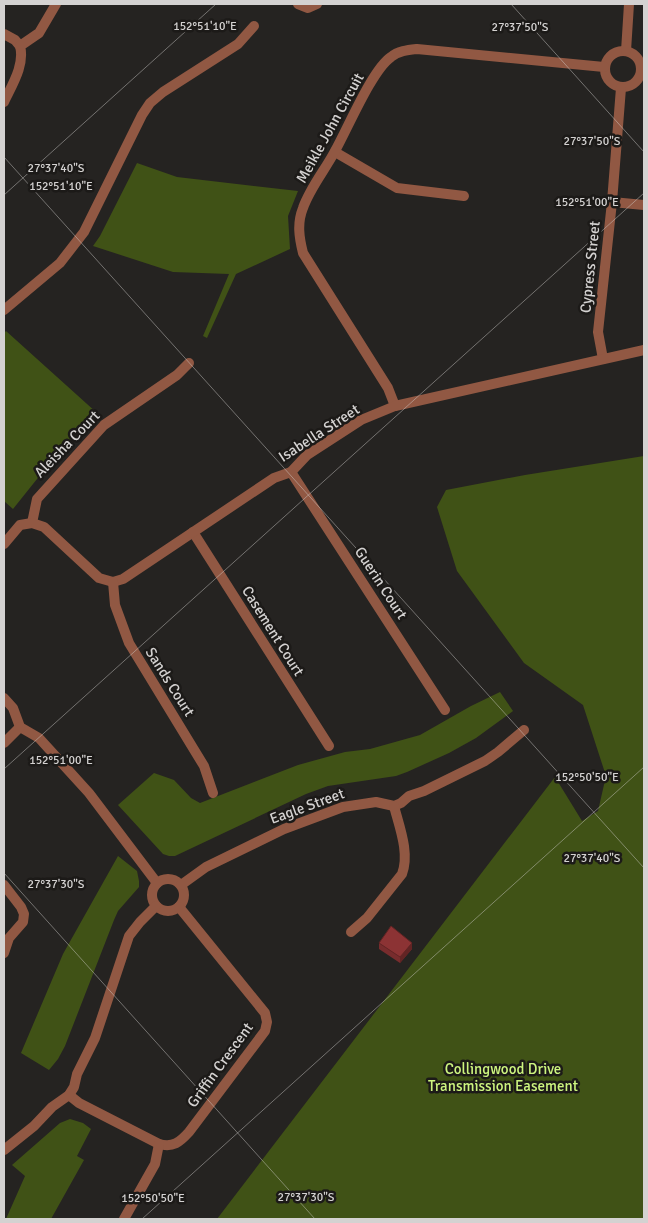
<svg xmlns="http://www.w3.org/2000/svg" width="648" height="1223" viewBox="0 0 648 1223" font-family="Signika,sans-serif">
	<style>
		.green { fill: #405216 }
		.lines { fill: none; stroke-linecap: round; stroke-linejoin: round }
		.street { stroke: #915843; stroke-width: 10 }
		.wall { fill: #782c2d }
		.shaded-wall { fill: #622424 }
		.building { fill: #8c3334; stroke: #622424 }
		.ticks { fill: none; stroke: #d4d2d1; stroke-width: 1; stroke-opacity: 0.45 }
		.labels { text-anchor: middle; stroke-width: 5; stroke-linejoin: round; paint-order: stroke }
		.street-label { font-size: 15px; fill: #d4d2d1; stroke: #1c1a18 }
		.park-label { font-size: 15px; fill: #cdf57f; stroke: #1c1a18 }
		.ticks-label { font-size: 12px; text-anchor: middle; fill: #d4d2d1; stroke: #1c1a18; stroke-width: 5; stroke-linejoin: round; paint-order: stroke }
	</style>
	<rect width="100%" height="100%" fill="#252321"/>
	<!-- green -->
	<g class="green">
		<path d="M137,163L177,177L298,191L288,216L290,249L236,274L207,338L203,336L229,274L173,272L93,246L100,236Z"/>
		<path d="M6,331L97,413L53,459L13,509L4,501V333Z"/>
		<path d="M644,456V1219H217L555,777L582,821L598,811L606,776L583,705L524,663L457,571L437,507L446,490L525,475Z"/>
		<path d="M500,692L513,711L476,738L449,753L407,772L396,776L328,786L306,794L175,856H169L163,854L118,805L154,773L174,780L191,798L200,803L298,765L345,752L370,749L420,735L471,706Z"/>
		<path d="M118,856L137,871L139,881V887L118,911L114,920L65,1046L58,1059L49,1070L21,1053L63,954Z"/>
		<path d="M70,1119L83,1123L91,1129L77,1156L84,1160L51,1219H6L25,1176L12,1165L60,1123Z"/>
	</g>
	<g class="lines">
		<!-- street -->
		<g class="street">
			<path d="M298,4L308,8L317,4"/>
			<path d="M4,34L15,40L20,46"/>
			<circle cx="623" cy="69" r="18"/>
			<path d="M626,51L629,4"/>
			<path d="M4,102C12,85 25,65 20,46L39,33L56,4"/>
			<path d="M335,152L397,188L464,196"/>
			<path d="M612,202L644,205"/>
			<path d="M4,310L60,263L84,232L142,115L150,103L163,92L238,44L254,26"/>
			<path d="M603,359L598,332L612,202L621,88"/>
			<path d="M395,406L388,388L303,253C299,237 297,223 303,208C310,188 325,170 335,151C348,128 372,70 391,57C398,51 408,50 417,49L604,67"/>
			<path d="M291,472L445,710"/>
			<path d="M32,523L37,499L104,425L177,375L189,363"/>
			<path d="M193,532L329,746"/>
			<path d="M4,544L20,525L32,523L44,527L99,578L113,582L123,579L274,478L291,472L307,455L361,420L395,406L644,350"/>
			<path d="M113,582L115,605L129,643L204,766L213,793"/>
			<path d="M4,698L13,708L20,727L39,738L89,793L157,883"/>
			<path d="M4,743L20,727"/>
			<circle cx="168" cy="895" r="16"/>
			<path d="M4,885L21,907L24,914L23,922L9,938L4,953"/>
			<path d="M181,885L206,867L284,829L343,807L376,802L394,806L401,803L409,796L424,791L485,761L498,752L524,730"/>
			<path d="M351,932L367,918L402,874C410,853 399,826 394,806"/>
			<path d="M69,1095L79,1103L159,1144C173,1148 180,1142 189,1132L265,1031L267,1022L265,1013L179,907"/>
			<path d="M4,1150L34,1126L52,1107L69,1095L74,1087L77,1074L95,1038L129,936L140,922L156,906"/>
			<path d="M124,1219L155,1164L159,1144"/>
		</g>
	</g>
	<!-- wall -->
	<path class="wall" d="M379,943L412,949L400,963L379,949Z"/>
	<!-- shaded-wall -->
	<path class="shaded-wall" d="M412,943V949L400,963V957Z"/>
	<!-- building -->
	<path class="building" d="M391,926L412,943L400,957L379,943Z"/>
	<!-- ticks -->
	<path class="ticks" d="M511,4L644,152M4,157L644,868M4,195L216,4M4,769L644,193M4,873L315,1219M142,1219L644,767"/>
	<g class="labels">
		<!-- street labels -->
		<g class="street-label">
			<text transform="translate(330 128) rotate(-61)" y="5">Meikle John Circuit</text>
			<text transform="translate(590 267) rotate(-84)" y="5">Cypress Street</text>
			<text transform="translate(319 433) rotate(-33)" y="5">Isabella Street</text>
			<text transform="translate(67 444) rotate(-46)" y="5">Aleisha Court</text>
			<text transform="translate(381 583) rotate(57)" y="5">Guerin Court</text>
			<text transform="translate(273 631) rotate(58)" y="5">Casement Court</text>
			<text transform="translate(170 682) rotate(58)" y="5">Sands Court</text>
			<text transform="translate(307 806) rotate(-20)" y="5">Eagle Street</text>
			<text transform="translate(220 1065) rotate(-54)" y="5">Griffin Crescent</text>
		</g>
		<!-- park labels -->
		<g class="park-label">
			<text x="503" y="1074">Collingwood Drive<tspan x="503" dy="17">Transmission Easement</tspan></text>
		</g>
	</g>
	<g class="ticks-label">
		<text x="205" y="30">152°51'10"E</text>
		<text x="520" y="31">27°37'50"S</text>
		<text x="592" y="145">27°37'50"S</text>
		<text x="56" y="172">27°37'40"S</text>
		<text x="61" y="190">152°51'10"E</text>
		<text x="587" y="206">152°51'00"E</text>
		<text x="61" y="764">152°51'00"E</text>
		<text x="587" y="781">152°50'50"E</text>
		<text x="592" y="862">27°37'40"S</text>
		<text x="56" y="888">27°37'30"S</text>
		<text x="306" y="1201">27°37'30"S</text>
		<text x="153" y="1202">152°50'50"E</text>
	</g>
	<!-- border -->
	<rect width="648" height="1223" fill="none" stroke="#d4d2d1" stroke-width="10"/>
</svg>
